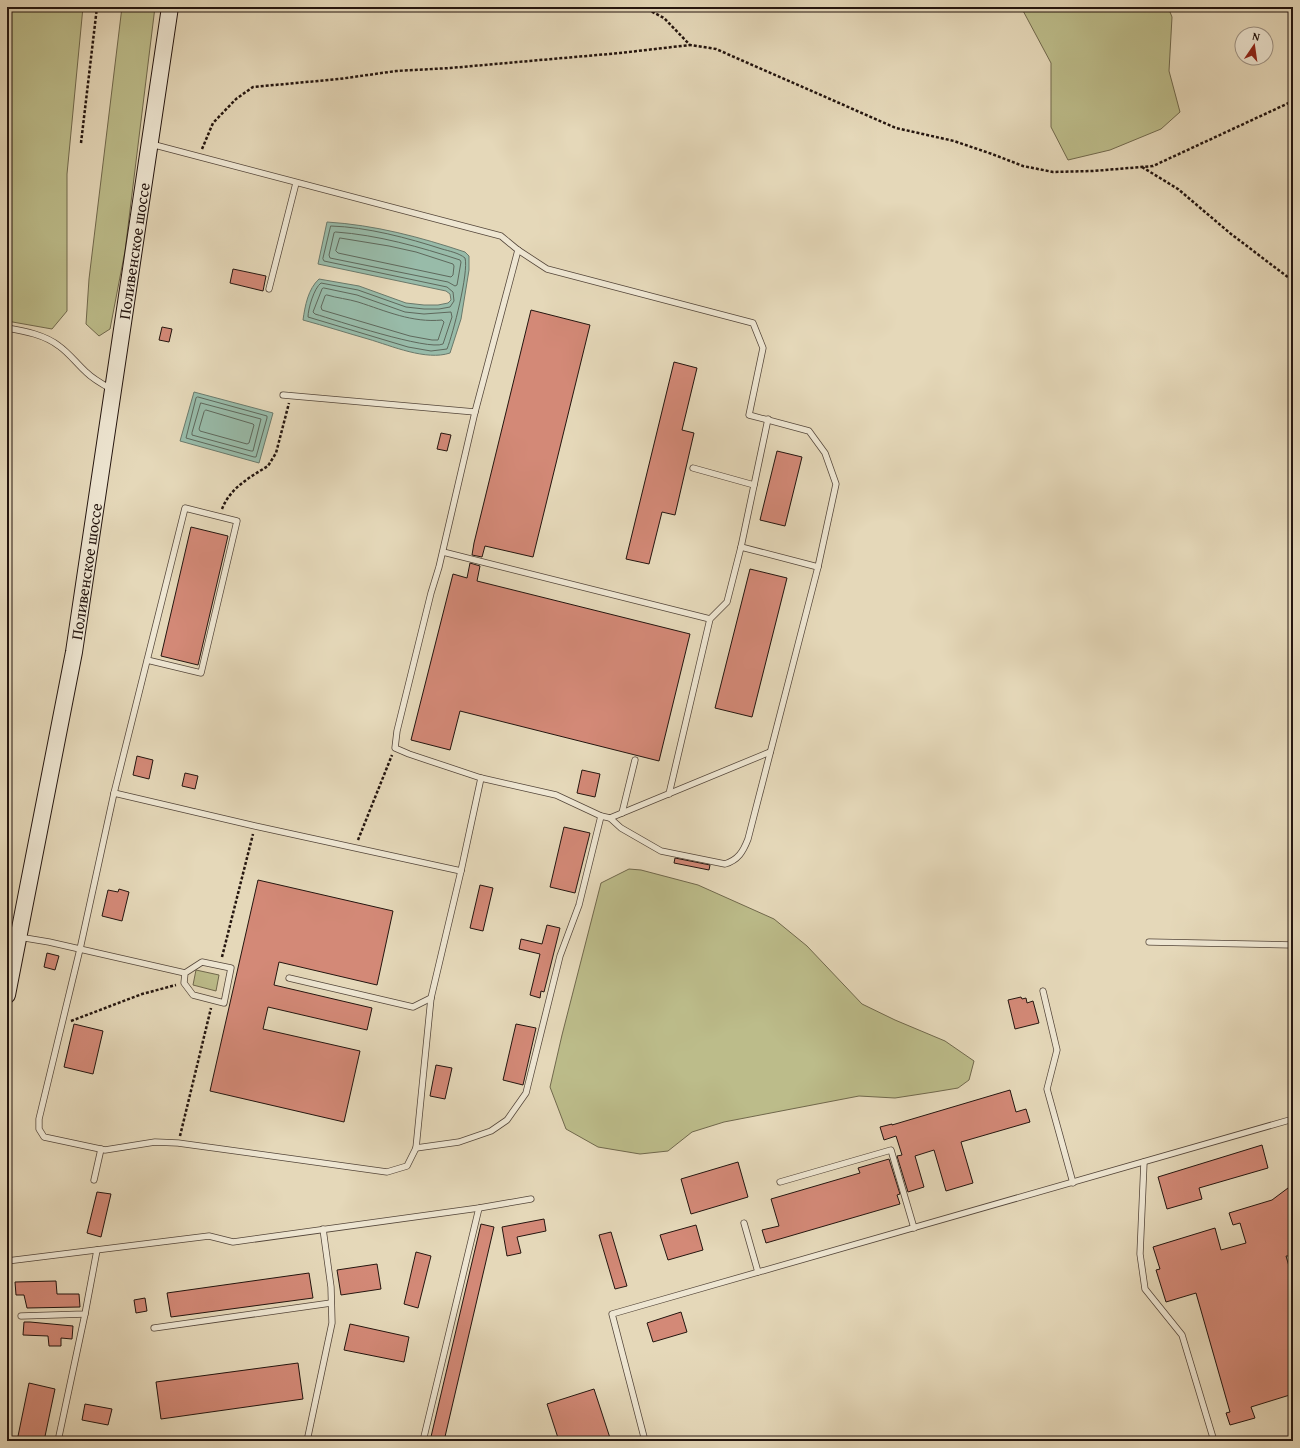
<svg xmlns="http://www.w3.org/2000/svg" width="1300" height="1448" viewBox="0 0 1300 1448" font-family="'Gentium Book Plus',serif">
	<style>
		.green { fill: #bcbc8a; stroke: #70684c }
		.water { fill: #98bba9; stroke: #6a796b }
		.lines { fill: none; stroke-linecap: round; stroke-linejoin: round }
		.shore { stroke: #5e685c; stroke-width: 1 }
		.building { fill: #d38977; stroke: #24150f }
		.lane-casing { stroke: #54463a; stroke-width: 7 }
		.secondary-casing { stroke: #24150f; stroke-width: 18 }
		.path { stroke: #24150f; stroke-width: 2.5; stroke-dasharray: 3 2; stroke-linecap: butt }
		.lane { stroke: #eee6d2; stroke-width: 5.5 }
		.secondary { stroke: #eee6d2; stroke-width: 16 }
		.labels { text-anchor: middle; stroke-width: 4; stroke-linejoin: round; paint-order: stroke }
		.street-label { font-size: 16px; fill: #24150f; stroke: #eee6d2 }
	</style>
	<rect width="100%" height="100%" fill="#e5d8b9"/>
	<filter id="stains"><feTurbulence type="fractalNoise" baseFrequency=".005" numOctaves="4"/><feColorMatrix values="0 0 0 0 .2 0 0 0 0 .09 0 0 0 0 .02 0 0 0 .5 -.17"/></filter>
	<radialGradient id="worn" r=".72"><stop offset=".6" stop-color="#630" stop-opacity="0"/><stop offset="1" stop-color="#630" stop-opacity=".3"/></radialGradient>
	<!-- green -->
	<g class="green">
		<path d="M7,7H83L67,174V311L52,329L7,321Z"/>
		<path d="M122,7H155L125,251L110,329L99,336L86,324L89,279Z"/>
		<path d="M1021,7H1168L1172,17L1169,71L1180,112L1161,129L1110,150L1068,160L1051,127V63Z"/>
		<path d="M629,869L641,870L698,885L774,919L807,946L862,1004L895,1020L945,1041L974,1061L969,1080L958,1088L934,1092L895,1098L859,1096L724,1122L692,1132L668,1151L640,1154L598,1147L566,1129L550,1087L562,1035L601,883Z"/>
		<path d="M196,970L219,975L216,991L193,985Z"/>
	</g>
	<!-- water -->
	<g class="water">
		<path d="M327,222C375,225 420,237 465,252L469,256V270L461,319L450,353C426,361 392,346 368,339C347,333 325,326 303,320C305,306 308,289 319,279L359,286L406,303L424,305H438L448,303L451,300L450,294L446,291L318,264Z"/>
		<path d="M194,392L273,413L259,463L180,441Z"/>
	</g>
	<g class="lines">
		<!-- shore -->
		<g class="shore">
			<path d="M331,226C367,227 408,238 442,249C449,251 459,253 465,258C469,272 453,334 447,349L431,351L408,347L308,317C308,309 314,288 321,283L358,290L406,307L424,309H439L450,307L454,301L453,292L447,287L324,261L323,259Z"/>
			<path d="M336,232C378,235 420,247 460,260L461,262L457,285L455,286L448,282L330,258L329,255L334,233Z"/>
			<path d="M340,238L389,246L416,252L453,264L454,266L453,275L451,277L338,253L336,251Z"/>
			<path d="M324,288L357,295L405,312L424,314L451,312L452,317L443,344C428,351 335,320 315,314L313,312L322,289Z"/>
			<path d="M327,295C337,298 348,299 358,302C386,311 412,323 442,320L444,322L438,340H432L410,336L322,310L321,307L325,296Z"/>
			<path d="M198,397L267,416V418L256,457H254L186,438L196,398Z"/>
			<path d="M201,403L261,419L253,451H251L192,435V433Z"/>
			<path d="M206,410L253,424L254,425L249,443L247,444L200,431L199,429L204,412Z"/>
		</g>
	</g>
	<!-- building -->
	<g class="building">
		<path d="M233,269L266,276L263,291L230,283Z"/>
		<path d="M531,310L590,325L533,557L485,546L482,557L472,555L474,543Z"/>
		<path d="M162,327L172,329L169,342L159,340Z"/>
		<path d="M674,362L697,368L682,430L694,433L675,515L662,512L649,564L626,559Z"/>
		<path d="M441,433L451,435L447,451L437,449Z"/>
		<path d="M777,451L802,457L785,526L760,520Z"/>
		<path d="M191,527L228,536L198,665L161,656Z"/>
		<path d="M470,563L480,566L477,581L690,634L659,761L460,711L450,750L411,740L453,574L467,578Z"/>
		<path d="M750,569L787,578L752,717L715,708Z"/>
		<path d="M137,756L153,760L149,779L133,775Z"/>
		<path d="M582,770L600,774L595,797L577,793Z"/>
		<path d="M185,773L198,776L195,789L182,786Z"/>
		<path d="M564,827L590,833L575,893L550,887Z"/>
		<path d="M675,858L710,865L709,870L674,863Z"/>
		<path d="M258,880L393,911L377,985L279,962L274,985L372,1008L367,1030L268,1007L263,1029L360,1051L344,1122L210,1091Z"/>
		<path d="M480,885L493,888L483,931L470,928Z"/>
		<path d="M119,889L129,892L122,921L102,916L108,890L118,892Z"/>
		<path d="M547,925L560,928L544,992L541,991L540,998L530,995L540,954L519,949L521,939L542,944Z"/>
		<path d="M47,953L59,956L55,970L44,967Z"/>
		<path d="M1021,997L1022,999L1026,998L1027,1003L1033,1001L1039,1023L1015,1029L1008,1000Z"/>
		<path d="M74,1024L103,1031L93,1074L64,1067Z"/>
		<path d="M516,1024L536,1028L523,1085L503,1080Z"/>
		<path d="M436,1065L452,1068L445,1099L430,1096Z"/>
		<path d="M1010,1090L1016,1112L1026,1109L1030,1122L961,1142L973,1183L946,1191L934,1150L915,1156L924,1187L908,1192L897,1156L902,1155L896,1136L884,1140L880,1127L892,1124V1125Z"/>
		<path d="M1262,1145L1268,1168L1199,1188L1202,1199L1167,1209L1158,1177Z"/>
		<path d="M889,1159L900,1194L897,1195L900,1204L766,1243L762,1230L779,1226L771,1199L860,1173L858,1168Z"/>
		<path d="M738,1162L748,1197L691,1214L681,1179Z"/>
		<path d="M1288,1188L1293,1205V1256H1286L1293,1280V1394L1251,1407L1255,1418L1230,1425L1226,1413L1230,1412L1196,1293L1166,1302L1156,1270L1160,1269L1153,1247L1215,1228L1221,1250L1246,1243L1240,1223L1233,1225L1229,1213L1272,1200Z"/>
		<path d="M97,1192L111,1194L101,1237L87,1233Z"/>
		<path d="M544,1219L546,1231L517,1237L521,1253L507,1256L502,1227Z"/>
		<path d="M481,1224L494,1227L444,1441H430Z"/>
		<path d="M696,1225L703,1250L668,1260L660,1235Z"/>
		<path d="M611,1232L627,1286L615,1289L599,1235Z"/>
		<path d="M416,1252L431,1256L418,1308L404,1304Z"/>
		<path d="M377,1264L381,1289L341,1295L337,1270Z"/>
		<path d="M309,1273L313,1298L171,1317L167,1293Z"/>
		<path d="M56,1281L57,1294H79L80,1307L27,1308L24,1295H16L15,1282Z"/>
		<path d="M145,1298L147,1311L136,1313L134,1300Z"/>
		<path d="M681,1312L687,1332L653,1342L647,1323Z"/>
		<path d="M24,1322H30L73,1326L72,1339L61,1338V1346H49L48,1336L23,1335Z"/>
		<path d="M350,1324L409,1337L404,1362L344,1350Z"/>
		<path d="M298,1363L303,1399L161,1419L156,1382Z"/>
		<path d="M29,1383L55,1389L44,1441H17Z"/>
		<path d="M594,1389L611,1441H559L547,1404Z"/>
		<path d="M85,1404L112,1409L108,1425L82,1420Z"/>
	</g>
	<g class="lines">
		<!-- lane casing -->
		<g class="lane-casing">
			<g id="lane">
				<path d="M151,144L501,236L518,250L547,269L753,323L763,348L749,415L809,431L825,453L836,484L818,567L748,839C743,852 738,860 725,864L661,851L621,828L610,818"/>
				<path d="M518,250L475,412L439,567L431,593L397,731L395,748L409,754L481,778L556,795L601,816L610,818L770,752"/>
				<path d="M269,289L296,183"/>
				<path d="M7,328C25,331 45,335 59,346C69,353 77,364 86,372C93,379 102,384 111,389"/>
				<path d="M283,395L475,412"/>
				<path d="M693,468L754,485"/>
				<path d="M741,547L818,567"/>
				<path d="M443,552L710,619"/>
				<path d="M147,660L201,673L237,521L185,508L114,793L80,949L39,1119V1129L44,1137L105,1150L155,1142L178,1143L387,1172L407,1166L416,1148L431,998L461,871L481,778"/>
				<path d="M114,793L255,826L461,871"/>
				<path d="M669,794L710,619L727,602L741,547L768,419"/>
				<path d="M622,813L635,760"/>
				<path d="M19,937L49,942L185,973L202,962L231,968L224,1003L193,995L184,983L185,973"/>
				<path d="M1149,942L1293,945"/>
				<path d="M289,978L413,1007L431,998"/>
				<path d="M1043,991L1057,1050L1047,1089L1073,1183"/>
				<path d="M416,1148L459,1142L491,1131L507,1120L526,1093L560,956L579,905L601,816"/>
				<path d="M1144,1162L1140,1254L1145,1289L1182,1335L1214,1441"/>
				<path d="M94,1180L101,1149"/>
				<path d="M780,1182L891,1150L914,1228"/>
				<path d="M744,1223L758,1272"/>
				<path d="M7,1261L209,1236L233,1242L479,1208L531,1199"/>
				<path d="M21,1316L85,1314L97,1250"/>
				<path d="M154,1328L331,1303"/>
				<path d="M58,1441L85,1314"/>
				<path d="M307,1441L332,1323L331,1287L323,1229"/>
				<path d="M423,1441L479,1208"/>
				<path d="M645,1441L612,1314L1293,1119"/>
			</g>
		</g>
		<!-- secondary casing -->
		<g class="secondary-casing">
			<g id="secondary">
				<path id="s1" d="M7,995L74,652L170,7"/>
			</g>
		</g>
		<!-- path -->
		<g class="path">
			<path d="M643,7L664,18L690,45L716,49L896,128L954,141L992,154L1023,166L1053,172L1093,171L1153,166L1293,101"/>
			<path d="M81,143L97,7"/>
			<path d="M202,149L213,123L236,99L253,87L339,79L396,71L450,68L620,53L690,45"/>
			<path d="M1142,167L1178,189L1231,234L1293,281"/>
			<path d="M222,509C230,488 250,477 268,466L276,453L289,403"/>
			<path d="M358,840L392,755"/>
			<path d="M222,957L253,834"/>
			<path d="M71,1021L142,994L176,985"/>
			<path d="M180,1136L211,1008"/>
		</g>
		<!-- lane -->
		<use href="#lane" class="lane"/>
		<!-- secondary -->
		<use href="#secondary" class="secondary"/>
	</g>
	<g class="labels">
		<!-- street labels -->
		<g class="street-label">
			<text dy="6" stroke="none"><textPath href="#s1" startOffset="755">Поливенское шоссе</textPath></text>
			<text dy="6" stroke="none"><textPath href="#s1" startOffset="431">Поливенское шоссе</textPath></text>
		</g>
	</g>
	<!-- margin -->
	<rect width="1300" height="1448" fill="none" stroke="#e5d8b9" stroke-width="24"/>
	<rect x="8" y="8" width="1284" height="1432" fill="none" stroke="#24150f" stroke-width="2"/>
	<rect x="12" y="12" width="1276" height="1424" fill="none" stroke="#24150f"/>
	<!-- north arrow -->
	<g transform="translate(1254 46) rotate(13)"><circle r="19" fill="#eee6d2" stroke="#9d9284"/>
	<path d="M0-3L7 15L0 10L-7 15Z" fill="#8f2418"/>
	<text y="-6" font-size="11" font-weight="bold" text-anchor="middle" fill="#24150f">N</text>
	</g>
	<rect width="100%" height="100%" filter="url(#stains)"/>
	<rect width="100%" height="100%" fill="url(#worn)"/>
</svg>
